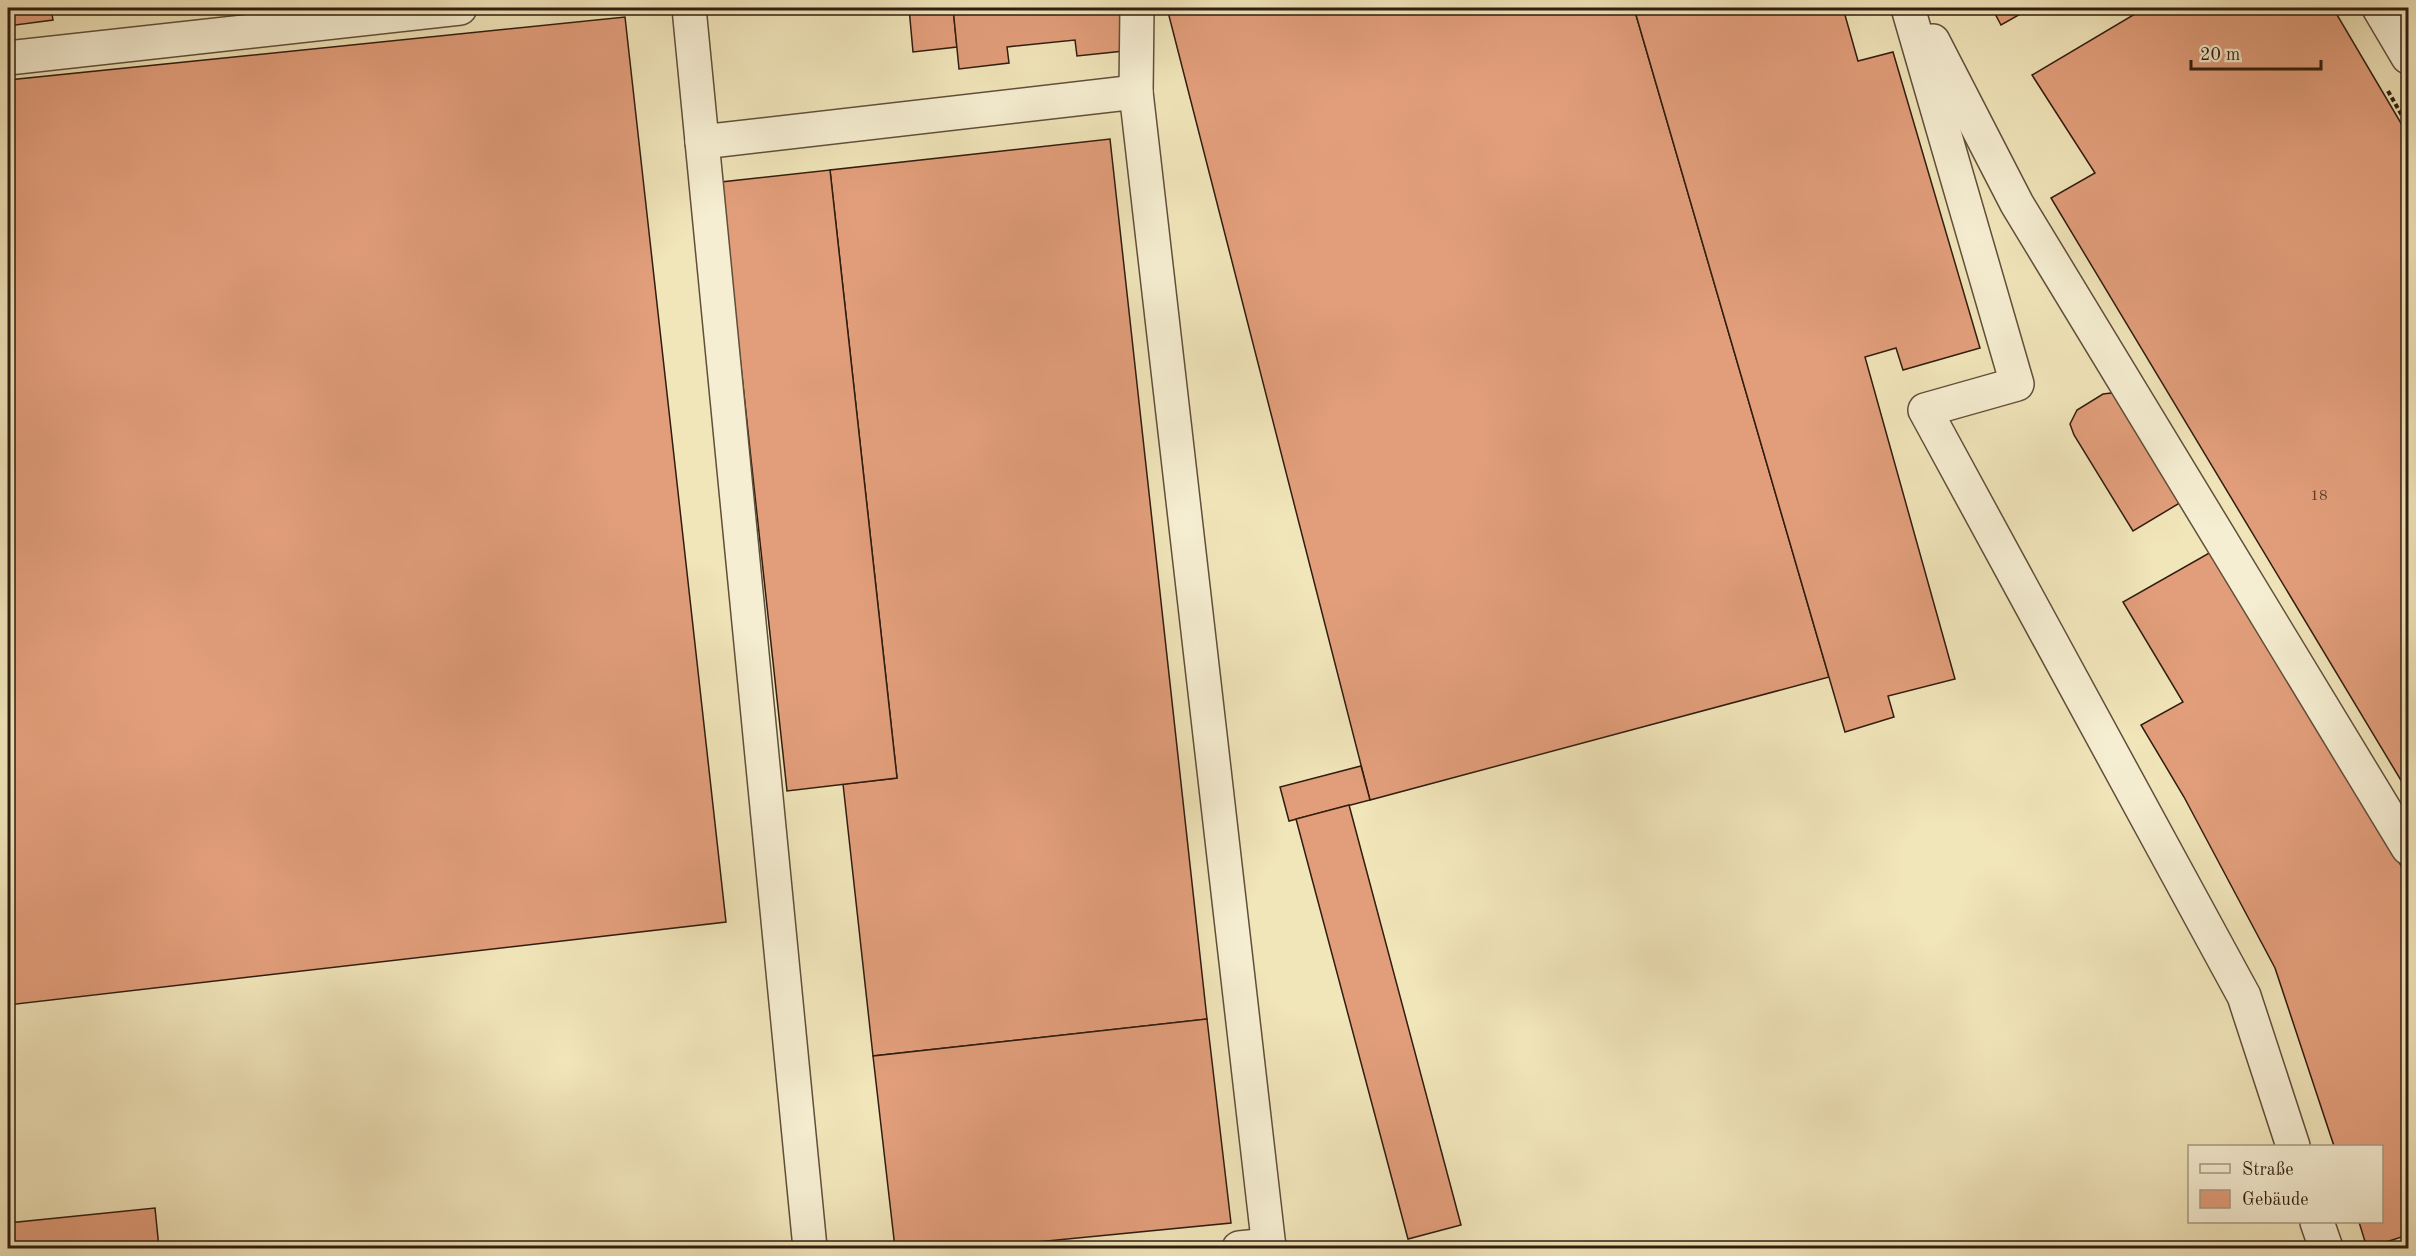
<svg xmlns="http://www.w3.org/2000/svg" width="2416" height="1256" viewBox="0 0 2416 1256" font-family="'Old Standard TT',serif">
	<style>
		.building { fill: #e29e7b; stroke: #301d0f; stroke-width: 1.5 }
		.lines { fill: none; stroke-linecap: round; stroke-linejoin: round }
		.minor-casing { stroke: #604f3a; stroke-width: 36 }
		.path { stroke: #301d0f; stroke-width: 4; stroke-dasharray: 4.5 3; stroke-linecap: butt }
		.minor { stroke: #f6eed2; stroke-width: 33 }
		.labels { text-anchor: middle; stroke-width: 4.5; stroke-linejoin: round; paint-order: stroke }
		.number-label { font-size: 15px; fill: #5c3d2a }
	</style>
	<rect width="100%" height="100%" fill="#f1e5ba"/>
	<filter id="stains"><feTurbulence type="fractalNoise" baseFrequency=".00333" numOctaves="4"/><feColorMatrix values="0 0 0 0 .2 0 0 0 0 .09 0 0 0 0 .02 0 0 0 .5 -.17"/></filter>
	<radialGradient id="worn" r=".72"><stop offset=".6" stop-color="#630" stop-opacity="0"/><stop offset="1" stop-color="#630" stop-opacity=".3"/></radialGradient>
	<!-- building -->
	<g class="building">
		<path d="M8,8H51L53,20L8,26Z"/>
		<path d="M909,8H953L957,47L913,52Z"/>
		<path d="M953,8H1124V51L1077,56L1075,40L1007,47L1009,63L959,69Z"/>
		<path d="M1167,8H1634L1829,677L1370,800Z"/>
		<path d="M1634,8H1843L1858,61L1893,52L1980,348L1903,370L1896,348L1865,357L1955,679L1888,696L1894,717L1845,732Z"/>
		<path d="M1992,8H2031L2001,25Z"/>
		<path d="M2145,8H2333L2408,135V792L2051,198L2095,173L2032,75Z"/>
		<path d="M625,17L726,922L8,1005V80Z"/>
		<path d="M1110,139L1207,1019L873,1056L843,784L897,778L830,170Z"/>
		<path d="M830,170L897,778L787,791L721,182Z"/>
		<path d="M2111,393L2118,394L2183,501L2133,531L2074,435L2070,424L2077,410L2103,394Z"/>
		<path d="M2211,552L2408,877V1235L2367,1248L2359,1222H2382V1146H2334L2275,968L2184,797L2141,725L2183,702L2123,602Z"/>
		<path d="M1361,766L1370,800L1289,821L1280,787Z"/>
		<path d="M1349,805L1461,1225L1408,1239L1296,819Z"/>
		<path d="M1207,1019L1231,1223L975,1248H895L873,1056Z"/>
		<path d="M155,1208L159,1248H8V1223Z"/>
	</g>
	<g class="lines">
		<!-- minor casing -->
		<g class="minor-casing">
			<g id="minor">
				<path d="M689,8L810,1248"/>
				<path d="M1908,8L2017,384L1925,410L2244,996L2293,1146"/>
				<path d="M2379,8L2408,57"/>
				<path d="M1933,41L2017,204L2408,848"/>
				<path d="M8,58L460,8"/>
				<path d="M1136,92L1137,8"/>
				<path d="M702,142L1136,92L1269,1248"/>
				<path d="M2317,1222L2326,1248"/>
				<path d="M1239,1248L1269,1245"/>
			</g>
		</g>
		<!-- path -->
		<path class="path" d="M2388,91L2408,126"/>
		<!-- minor -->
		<use href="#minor" class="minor"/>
	</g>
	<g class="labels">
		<!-- number labels -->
		<g class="number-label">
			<text x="2319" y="500">18</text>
		</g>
	</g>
	<!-- margin -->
	<rect width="2416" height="1256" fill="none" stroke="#f1e5ba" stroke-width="30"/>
	<rect x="9" y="9" width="2398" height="1238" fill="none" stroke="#301d0f" stroke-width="3"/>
	<rect x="15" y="15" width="2386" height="1226" fill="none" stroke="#301d0f" stroke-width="1.5"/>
	<!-- legend -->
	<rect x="2188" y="1145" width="195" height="78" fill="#f6eed2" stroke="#a79a84" stroke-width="1.5"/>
	<rect x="2200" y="1164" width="30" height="9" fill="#f6eed2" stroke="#a79a84" stroke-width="1.5"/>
	<text x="2242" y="1175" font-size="18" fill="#301d0f">Straße</text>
	<rect x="2200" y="1190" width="30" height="18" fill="#e29e7b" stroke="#a79a84" stroke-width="1.5"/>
	<text x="2242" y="1205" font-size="18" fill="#301d0f">Gebäude</text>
	<!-- scale -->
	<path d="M2191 60v9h130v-9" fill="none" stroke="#301d0f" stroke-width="3"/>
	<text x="2200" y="60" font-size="18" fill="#301d0f" stroke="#f6eed2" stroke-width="4.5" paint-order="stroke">20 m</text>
	<rect width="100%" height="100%" filter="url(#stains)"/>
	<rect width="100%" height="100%" fill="url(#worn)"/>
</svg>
